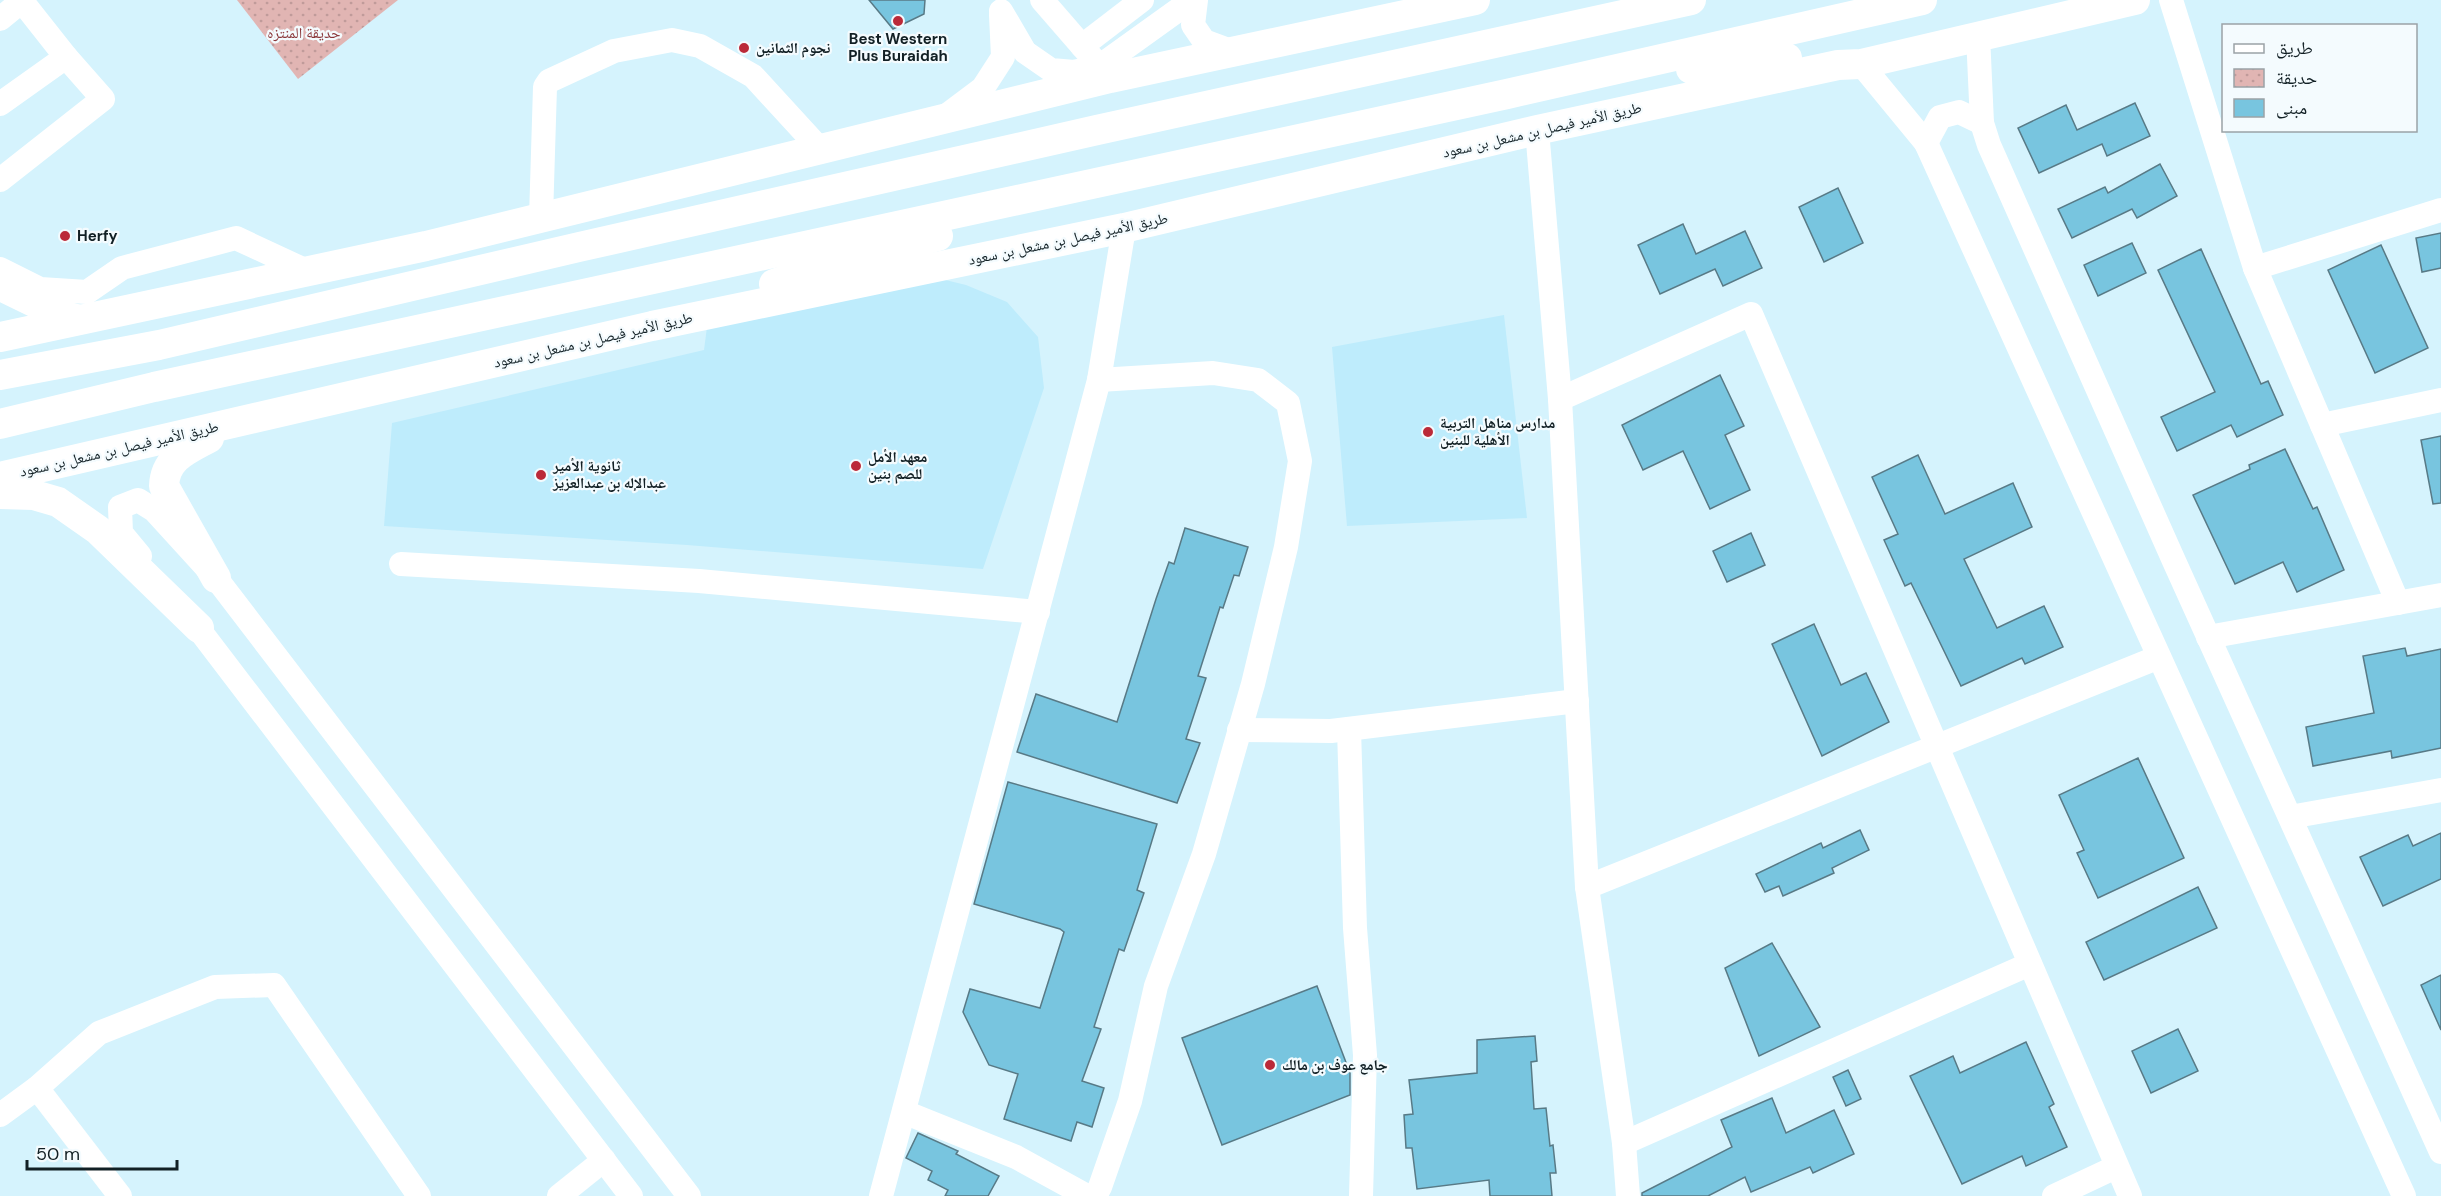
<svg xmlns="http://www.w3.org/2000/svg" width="2441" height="1196" viewBox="0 0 2441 1196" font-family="'DM Sans','Noto Naskh Arabic',sans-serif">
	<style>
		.built { fill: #beecfc }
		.park { fill: url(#park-dots) }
		.building { fill: #78c5df; stroke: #587a86; stroke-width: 1.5 }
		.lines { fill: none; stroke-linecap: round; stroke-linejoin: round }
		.minor { stroke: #fff; stroke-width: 24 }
		.major { stroke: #fff; stroke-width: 30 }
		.poi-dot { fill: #bb2a39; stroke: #f4fbfe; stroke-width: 2 }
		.labels { text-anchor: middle; stroke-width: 4.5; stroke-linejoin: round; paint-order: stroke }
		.park-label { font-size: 15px; fill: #8a3639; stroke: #f4fbfe }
		.poi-label { font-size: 15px; font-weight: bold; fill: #122025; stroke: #f4fbfe; text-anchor: start }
		.street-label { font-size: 15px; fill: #122025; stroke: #f4fbfe }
	</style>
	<defs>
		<pattern id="park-dots" width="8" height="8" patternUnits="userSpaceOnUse" patternTransform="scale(1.5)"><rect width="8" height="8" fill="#e1b5b3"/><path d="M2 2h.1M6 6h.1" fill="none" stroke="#c09b9a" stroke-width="1.8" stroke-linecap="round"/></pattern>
	</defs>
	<rect width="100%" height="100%" fill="#d5f3fd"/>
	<!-- built -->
	<g class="built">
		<path d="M929,276L966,285L1007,302L1038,337L1044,388L983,569L687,545L384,526L392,423L704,350L707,327Z"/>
		<path d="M1504,315L1527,518L1347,526L1332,347Z"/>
	</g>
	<!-- park -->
	<path class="park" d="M237,0H398L298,79Z"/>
	<!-- building -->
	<g class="building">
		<path d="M869,0H925L924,14L893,29Z"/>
		<path d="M2135,103L2150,136L2107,156L2102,144L2039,173L2018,128L2066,105L2077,130Z"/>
		<path d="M2160,164L2177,196L2137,218L2132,209L2072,238L2058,209L2105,187L2108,193Z"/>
		<path d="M1838,188L1863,243L1824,262L1799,207Z"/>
		<path d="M1683,224L1696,254L1745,231L1762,268L1723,286L1715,269L1660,294L1638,245Z"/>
		<path d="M2441,233V268L2422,272L2416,238Z"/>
		<path d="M2132,243L2146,273L2098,296L2084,265Z"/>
		<path d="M2381,245L2428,348L2375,373L2328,270Z"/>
		<path d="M2201,249L2261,384L2268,381L2283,415L2237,437L2231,425L2177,451L2161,417L2215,392L2158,270Z"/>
		<path d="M1720,375L1744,426L1725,435L1750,490L1710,509L1683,451L1643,470L1622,425Z"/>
		<path d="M2441,436V503L2433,504L2421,440Z"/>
		<path d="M2285,449L2313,509L2317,507L2344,570L2297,592L2283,562L2235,584L2193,495L2250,469L2249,465Z"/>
		<path d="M1918,455L1945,514L2013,483L2032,527L1964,559L1997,628L2044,606L2063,647L2025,664L2022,658L1961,686L1911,583L1905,586L1884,540L1898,534L1872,477Z"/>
		<path d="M1185,528L1248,547L1239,576L1234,575L1223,608L1220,607L1198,676L1206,678L1186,739L1200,743L1177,803L1017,752L1036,694L1117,722L1156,599L1169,562L1174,564Z"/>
		<path d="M1751,533L1765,565L1727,582L1713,551Z"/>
		<path d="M1814,624L1841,685L1866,673L1889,722L1822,756L1772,644Z"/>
		<path d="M2405,648L2407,656L2441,649V748L2392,758L2391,751L2313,766L2306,727L2374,713L2363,656Z"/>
		<path d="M2138,758L2184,858L2098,898L2077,853L2084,850L2059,795Z"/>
		<path d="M1008,782L1157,824L1137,890L1144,893L1124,951L1119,949L1094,1027L1101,1029L1082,1081L1104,1088L1092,1127L1077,1122L1071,1141L1004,1119L1018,1074L989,1065L963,1012L970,989L1040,1008L1064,932L1060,929L974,904Z"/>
		<path d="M1860,830L1869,850L1832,868L1834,873L1783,896L1779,886L1765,892L1756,874L1821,843L1823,848Z"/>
		<path d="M2441,833V879L2383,906L2360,857L2408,835L2413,846Z"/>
		<path d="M2198,887L2217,928L2104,980L2086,942Z"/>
		<path d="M1772,943L1820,1027L1759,1056L1725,968Z"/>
		<path d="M2441,975V1030L2421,985Z"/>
		<path d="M1317,986L1350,1073V1095L1222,1145L1182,1038Z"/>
		<path d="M2178,1029L2198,1071L2151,1093L2132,1051Z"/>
		<path d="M1535,1036L1537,1061L1531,1062L1534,1109L1546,1108L1550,1146L1553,1145L1556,1173H1550L1552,1196H1490L1489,1180L1417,1189L1412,1148H1406L1404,1115L1413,1114L1409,1080L1477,1073V1040Z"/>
		<path d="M2026,1042L2054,1104L2049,1107L2067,1147L2026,1166L2022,1156L1962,1184L1910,1076L1953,1056L1960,1073Z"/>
		<path d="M1848,1070L1861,1099L1846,1106L1833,1077Z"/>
		<path d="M1772,1098L1786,1133L1834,1110L1854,1154L1813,1173L1810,1167L1751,1192L1745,1177L1708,1196H1642V1193L1732,1147L1721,1120Z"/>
		<path d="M918,1133L958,1151L956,1154L999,1176L988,1196H945L948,1190L928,1180L932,1171L906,1158Z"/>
	</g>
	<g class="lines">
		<!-- minor -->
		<g class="minor">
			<path d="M1042,0L1108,76"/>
			<path d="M1196,0L1193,25L1204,41L1231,51"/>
			<path d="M2171,0L2255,268L2398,603"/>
			<path d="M1001,11L1025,52L1051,70L1074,72L1100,66L1192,0"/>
			<path d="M0,19L22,1"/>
			<path d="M1978,35L1982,123L1989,145L2174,561L2441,1152"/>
			<path d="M1082,46L1142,0"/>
			<path d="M1861,64L1926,143L2404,1196"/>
			<path d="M0,104L66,57"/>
			<path d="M947,115L983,88L1003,57L1001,15"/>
			<path d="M1537,130L1560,399L1587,887L1624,1143L1628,1196"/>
			<path d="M1926,143L1940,117L1959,112L1982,123"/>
			<path d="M0,180L103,99L66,57L21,0"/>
			<path d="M541,218L545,87L549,81L614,51L672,40L700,46L753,76L820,149"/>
			<path d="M2255,268L2441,210"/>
			<path d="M0,269L40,289L87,292L122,268L236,238L309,272"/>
			<path d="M0,289L33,305L84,318"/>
			<path d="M1560,399L1751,314L2130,1196"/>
			<path d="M2322,425L2441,400"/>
			<path d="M140,556L121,533L120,507L138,500L154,510L216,578L689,1196"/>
			<path d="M401,564L699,581L1038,612"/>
			<path d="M188,615L631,1196"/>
			<path d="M2208,637L2441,595"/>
			<path d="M1349,729L1355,928L1365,1055L1361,1196"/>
			<path d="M1239,730L1331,731L1577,701"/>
			<path d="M2290,817L2441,790"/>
			<path d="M1587,887L2159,657"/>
			<path d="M37,1088L120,1196"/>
			<path d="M904,1112L1016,1157L1087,1196"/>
			<path d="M0,1115L37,1088L99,1033L215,987L274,985L419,1196"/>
			<path d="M1624,1143L2030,964"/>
			<path d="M559,1196L604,1160"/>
			<path d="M881,1196L1099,380L1124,228"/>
			<path d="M1095,1196L1100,1187L1130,1101L1156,986L1204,854L1253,684L1286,547L1300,461L1288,403L1258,380L1213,373L1099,380"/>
			<path d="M2054,1196L2116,1167"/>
		</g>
		<!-- major -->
		<g class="major">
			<path d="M1691,69L1787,58"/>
			<path d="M774,284L820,268L938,236"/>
			<path d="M0,337L426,246L1110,78L1475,0"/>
			<path d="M0,375L159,345L579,247L1097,130L1691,0"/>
			<path d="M0,424L154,387L1507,94L1922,0"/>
			<path d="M209,438C187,450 165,458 164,486L216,578"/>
			<path d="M0,477L652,326L1124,228L1537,130L1838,65L1861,64L2135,0"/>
			<path d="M0,494L34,495L58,502L98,530L199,628"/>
		</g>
	</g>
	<!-- markers -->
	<g class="poi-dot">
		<circle cx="898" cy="21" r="6"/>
		<circle cx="744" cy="48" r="6"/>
		<circle cx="65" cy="236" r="6"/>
		<circle cx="1428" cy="432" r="6"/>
		<circle cx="856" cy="466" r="6"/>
		<circle cx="541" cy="475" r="6"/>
		<circle cx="1270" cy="1065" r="6"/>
	</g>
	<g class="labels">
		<!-- park labels -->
		<g class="park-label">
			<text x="304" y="38">حديقة المنتزه</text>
		</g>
		<!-- poi labels -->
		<g class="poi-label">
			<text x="898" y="44" text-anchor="middle">Best Western<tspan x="898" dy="17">Plus Buraidah</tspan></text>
			<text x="756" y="53">نجوم الثمانين</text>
			<text x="77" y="241">Herfy</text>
			<text x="1440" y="428">مدارس مناهل التربية<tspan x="1440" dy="17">الأهلية للبنين</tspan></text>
			<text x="868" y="462">معهد الأمل<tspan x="868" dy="17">للصم بنين</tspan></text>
			<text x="553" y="471">ثانوية الأمير<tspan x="553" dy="17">عبدالإله بن عبدالعزيز</tspan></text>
			<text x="1282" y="1070">جامع عوف بن مالك</text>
		</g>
		<!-- street labels -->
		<g class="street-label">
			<text transform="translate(1542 130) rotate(-13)" y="5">طريق الأمير فيصل بن مشعل بن سعود</text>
			<text transform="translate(1068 239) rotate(-12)" y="5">طريق الأمير فيصل بن مشعل بن سعود</text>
			<text transform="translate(593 340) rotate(-13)" y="5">طريق الأمير فيصل بن مشعل بن سعود</text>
			<text transform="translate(119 449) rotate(-13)" y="5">طريق الأمير فيصل بن مشعل بن سعود</text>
		</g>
	</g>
	<!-- legend -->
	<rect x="2222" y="24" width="195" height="108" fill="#f4fbfe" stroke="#9aa3a7" stroke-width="1.5"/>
	<rect x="2234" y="44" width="30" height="9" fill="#ffffff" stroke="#9aa3a7" stroke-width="1.5"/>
	<text x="2276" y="54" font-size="18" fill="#122025">طريق</text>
	<rect x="2234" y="69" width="30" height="18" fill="url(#park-dots)" stroke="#9aa3a7" stroke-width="1.5"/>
	<text x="2276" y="84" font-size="18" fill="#122025">حديقة</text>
	<rect x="2234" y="99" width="30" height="18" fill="#78c5df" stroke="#9aa3a7" stroke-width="1.5"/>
	<text x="2276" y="114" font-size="18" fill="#122025">مبنى</text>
	<!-- scale -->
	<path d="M27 1160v9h150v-9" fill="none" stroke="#122025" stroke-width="3"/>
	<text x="36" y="1160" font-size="18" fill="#122025" stroke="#f4fbfe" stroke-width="4.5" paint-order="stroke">50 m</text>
</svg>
